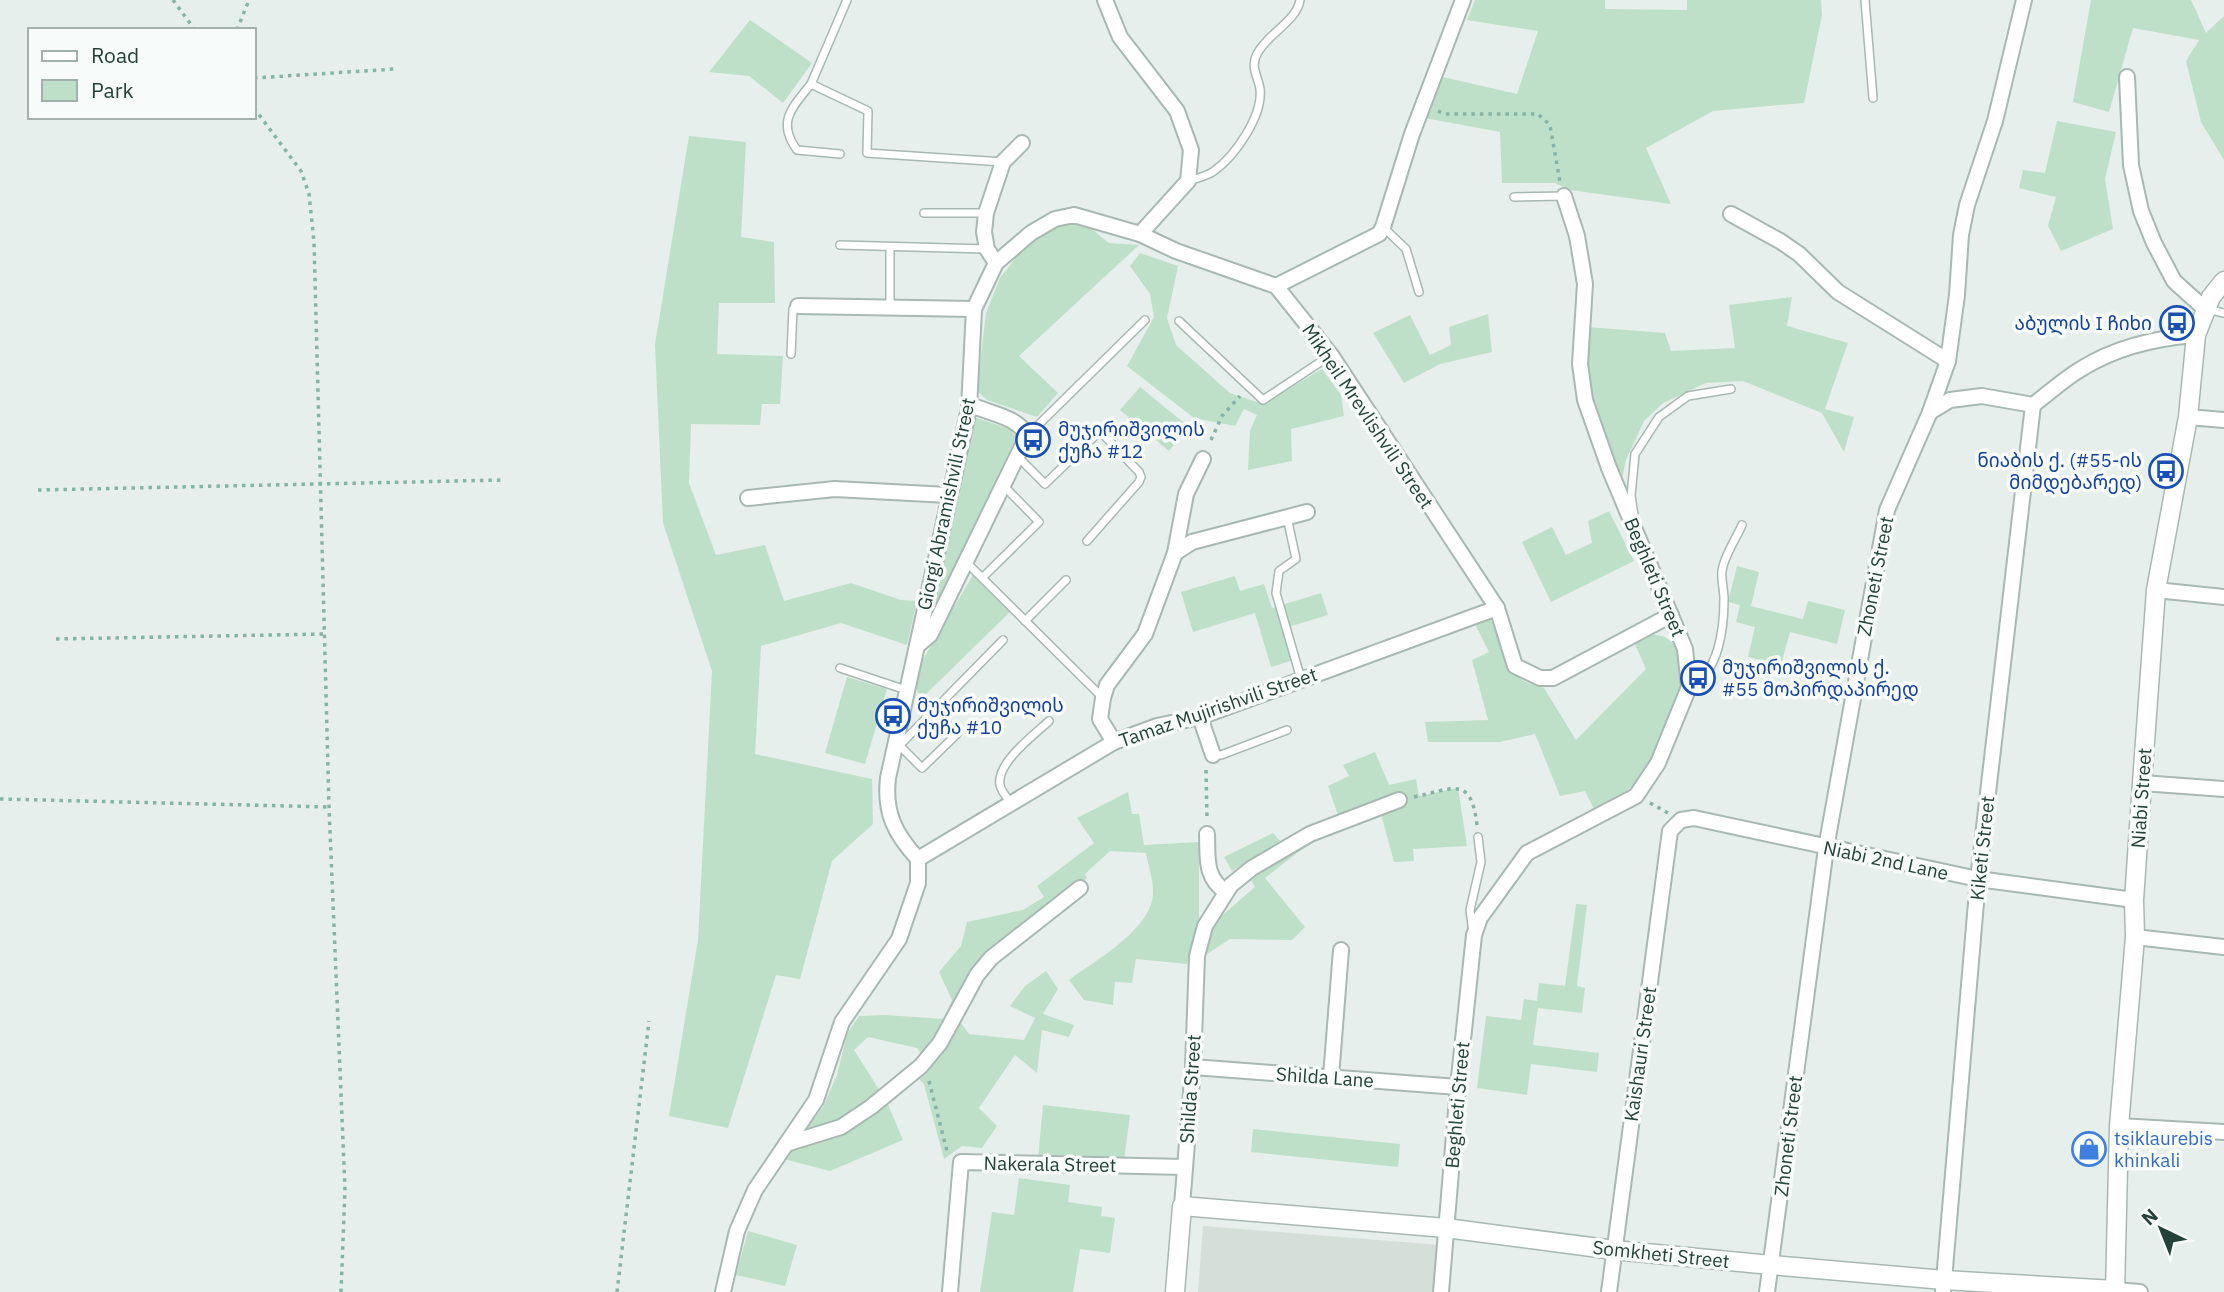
<svg xmlns="http://www.w3.org/2000/svg" width="2224" height="1292" viewBox="0 0 2224 1292" font-family="'IBM Plex Sans','Noto Sans Georgian',sans-serif">
	<style>
		.built { fill: #d4dfda }
		.green { fill: #bfe0c8 }
		.lines { fill: none; stroke-linecap: round; stroke-linejoin: round }
		.service-casing { stroke: #a8b8b2; stroke-width: 10 }
		.minor-casing { stroke: #a8b8b2; stroke-width: 18 }
		.tertiary-casing { stroke: #a8b8b2; stroke-width: 21 }
		.path { stroke: #86b3a5; stroke-width: 3.5; stroke-dasharray: 3.5 5; stroke-linecap: butt }
		.service { stroke: #fff; stroke-width: 7 }
		.minor { stroke: #fff; stroke-width: 14 }
		.tertiary { stroke: #fff; stroke-width: 18 }
		.labels { text-anchor: middle; stroke-width: 7; stroke-linejoin: round; paint-order: stroke }
		.transit-label { font-size: 19px; fill: #164399; stroke: #f7fbf9; text-anchor: start }
		.street-label { font-size: 19px; fill: #24423a; stroke: #f7fbf9 }
		.shop-label { font-size: 19px; fill: #366cbe; stroke: #f7fbf9; text-anchor: start }
	</style>
	<rect width="100%" height="100%" fill="#e6efeb"/>
	<!-- built -->
	<path class="built" d="M1203,1226L1440,1245L1436,1292H1198Z"/>
	<!-- green -->
	<g class="green">
		<path d="M1475,0H1605V9L1687,10V0H1821L1822,15L1804,103L1713,111L1646,148L1671,204L1570,190L1555,183H1502L1500,132L1425,118L1443,77L1517,94L1538,31L1467,20Z"/>
		<path d="M2091,0H2191L2206,33L2224,16V160L2201,122L2186,61L2199,40L2133,28L2109,112L2073,102Z"/>
		<path d="M750,20L812,63L783,103L749,76L709,72Z"/>
		<path d="M2057,121L2116,132L2105,179L2113,229L2061,251L2048,226L2056,197L2019,188L2023,170L2045,173Z"/>
		<path d="M689,136L746,142L741,237L774,242L775,303H719L717,354L783,356L780,404H762L760,425L691,424L689,483L716,555L765,545L784,601L851,583L901,600L917,601L907,645L841,623L761,646L755,754L872,779L873,824L832,861L800,979L776,975L728,1128L669,1116L698,940L712,671L663,523L655,344Z"/>
		<path d="M1071,222L1093,230L1109,243L1139,245L1019,356L1058,393L1037,417L987,400L977,391L986,313L1000,278L1018,255L1040,235Z"/>
		<path d="M1140,253L1178,266L1167,318L1176,345L1230,393L1263,404L1322,369L1341,395L1344,416L1291,429L1292,461L1248,470L1250,431L1257,415L1244,409L1235,426L1194,418L1127,366L1154,317L1150,294L1130,266Z"/>
		<path d="M1792,297L1787,326L1848,343L1825,409L1854,417L1844,452L1822,413L1743,381L1706,383L1663,403L1644,421L1626,460L1621,483L1589,392L1585,366L1588,327L1665,333L1671,351L1735,348L1729,305Z"/>
		<path d="M1488,314L1492,352L1440,364L1404,383L1373,333L1410,315L1430,355L1451,345L1449,327Z"/>
		<path d="M1140,387L1189,427L1169,451L1120,410Z"/>
		<path d="M974,417L1010,429L1016,437L928,626Z"/>
		<path d="M1609,511L1634,561L1551,602L1522,542L1552,527L1566,555L1592,543L1588,521Z"/>
		<path d="M1737,566L1759,572L1751,606L1803,619L1808,601L1845,610L1837,644L1790,632L1781,665L1748,657L1755,627L1736,622L1740,605L1728,602Z"/>
		<path d="M973,575L1010,612L926,694L918,693L913,676Z"/>
		<path d="M1235,576L1240,591L1264,584L1272,608L1321,593L1328,615L1288,627L1297,659L1271,667L1255,613L1193,632L1181,592Z"/>
		<path d="M1490,618C1498,636 1504,663 1518,677C1524,683 1535,685 1544,688L1576,740L1646,669L1634,642C1640,640 1649,635 1655,635C1679,635 1686,669 1683,687C1680,703 1666,739 1659,754C1645,781 1620,796 1595,811L1585,791L1560,796L1535,734L1500,742H1428L1425,722L1488,720L1472,660L1489,652L1475,624Z"/>
		<path d="M847,677L887,689L865,764L825,753Z"/>
		<path d="M1375,752L1389,785L1416,779L1419,796L1458,788L1467,846L1413,849L1414,861L1394,862L1378,803L1339,818L1328,786L1349,776L1343,765Z"/>
		<path d="M1128,792L1132,814H1139L1144,845L1199,842V919L1187,964L1136,959L1132,983L1115,982L1113,1005L1084,1000L1069,980C1095,961 1155,927 1153,891C1153,879 1148,865 1146,853L1110,851L1085,874L1087,878L985,958L953,1012L969,1034L1024,1040L1035,1018L1010,1006L1025,986L1046,971L1058,989L1043,1014L1074,1025L1069,1037L1042,1030L1037,1073L1015,1055L979,1108L997,1126L982,1148L962,1146L944,1159L924,1084L918,1078L930,1066L917,1048L868,1037L854,1050L887,1102L903,1140L830,1171L784,1159L823,1107L837,1075L847,1034L859,1016L885,1015L944,1019L952,1000L939,972L961,946L967,922L1023,910L1044,897L1037,886L1094,843L1077,818Z"/>
		<path d="M1273,833L1280,841L1232,871L1224,857Z"/>
		<path d="M1327,834L1297,853L1265,878L1305,927L1292,940L1230,939L1204,956L1205,938L1219,918L1255,887L1250,878L1287,853Z"/>
		<path d="M1576,904L1587,905L1577,986L1585,988L1582,1013L1538,1008L1533,1045L1599,1053L1597,1072L1531,1064L1527,1095L1477,1088L1486,1016L1521,1020L1524,999L1537,1001L1539,983L1565,986Z"/>
		<path d="M1043,1105L1130,1115L1124,1161L1038,1159Z"/>
		<path d="M1253,1129L1400,1144L1398,1167L1251,1152Z"/>
		<path d="M1019,1178L1070,1185L1068,1202L1102,1207L1101,1216L1115,1218L1110,1253L1080,1249L1073,1292H980L992,1212L1014,1215Z"/>
		<path d="M748,1231L797,1245L785,1286L736,1275Z"/>
	</g>
	<g class="lines">
		<!-- service casing -->
		<g class="service-casing">
			<g id="service">
				<path d="M847,0L811,84L868,111L867,153L1003,162"/>
				<path d="M1865,0L1873,98"/>
				<path d="M811,84C793,107 776,121 797,150L840,154"/>
				<path d="M1189,181C1197,178 1207,176 1214,171C1235,156 1263,116 1260,89C1258,76 1250,67 1257,54C1267,34 1297,21 1300,0"/>
				<path d="M1514,197L1564,196"/>
				<path d="M924,213H986"/>
				<path d="M1384,228L1406,249L1419,292"/>
				<path d="M840,245L986,249"/>
				<path d="M890,247V307"/>
				<path d="M2206,309L2224,313"/>
				<path d="M1179,321L1263,400L1331,355"/>
				<path d="M791,354L793,309L798,306"/>
				<path d="M1027,436L1145,320"/>
				<path d="M1018,457L1045,484L1100,431L1139,472L1141,477L1139,482L1087,541"/>
				<path d="M1634,515L1631,496L1635,454L1659,417L1688,396L1731,389"/>
				<path d="M1287,517L1296,559L1279,571L1276,593L1301,679"/>
				<path d="M966,562L1102,697"/>
				<path d="M982,578L1039,522L1004,486"/>
				<path d="M1025,621L1066,580"/>
				<path d="M840,668L906,690"/>
				<path d="M1690,687C1719,673 1724,628 1724,599C1724,590 1721,580 1722,571C1724,556 1736,539 1742,525"/>
				<path d="M900,746L922,768L957,734L934,710"/>
				<path d="M896,749L1003,640"/>
				<path d="M1213,755H1221L1287,730"/>
				<path d="M1011,803C1007,798 1001,791 1000,785C996,763 1034,735 1049,721"/>
				<path d="M1473,932L1470,910L1481,862L1478,837"/>
			</g>
		</g>
		<!-- minor casing -->
		<g class="minor-casing">
			<g id="minor">
				<path d="M1105,0L1120,37L1177,111L1191,150L1188,181L1140,234"/>
				<path d="M2127,77L2131,165L2141,211L2154,243L2174,281L2205,309"/>
				<path d="M1731,214L1780,241L1799,254L1838,292L1948,361"/>
				<path d="M996,263L987,249L984,232L986,213L1003,162L1022,143"/>
				<path d="M1276,286L1379,234L1383,227L1412,134L1463,0"/>
				<path d="M798,306L974,309"/>
				<path d="M1930,412L1950,400L1982,396L2033,405C2049,393 2064,379 2081,369C2116,347 2155,338 2196,335"/>
				<path d="M2188,417L2224,420"/>
				<path d="M748,498L835,489L948,495"/>
				<path d="M1175,553L1192,542L1307,512"/>
				<path d="M2156,590L2224,597"/>
				<path d="M917,646L930,635L1027,436C1019,418 993,414 976,407L969,408"/>
				<path d="M1200,717L1213,755"/>
				<path d="M1114,742L1100,719L1103,698L1107,685L1145,634L1175,553L1186,494L1203,459"/>
				<path d="M2142,783L2224,789"/>
				<path d="M1207,834C1208,858 1204,877 1226,892"/>
				<path d="M918,859L1114,742L1157,726L1200,717L1497,608"/>
				<path d="M2135,937L2224,947"/>
				<path d="M1193,1067L1458,1087"/>
				<path d="M1331,1077L1341,950"/>
				<path d="M2119,1126L2224,1132"/>
				<path d="M786,1144L841,1127L871,1107L921,1066L940,1043L977,975L991,958L1080,888"/>
				<path d="M1182,1206L1193,1067L1197,956L1205,926L1231,885L1252,868L1310,834L1399,800"/>
				<path d="M2115,1290L2140,1292"/>
				<path d="M723,1292L737,1231L755,1190L816,1100L842,1022L899,939L918,883V859C895,834 884,813 888,778L969,408L974,309L996,263L1031,233L1055,219L1074,215L1140,234L1176,251L1276,286L1331,355L1497,608L1515,666L1540,678H1553L1671,615"/>
				<path d="M950,1292L961,1162L1185,1167"/>
				<path d="M1441,1292L1458,1087L1474,935L1480,918L1527,853L1636,796L1658,763L1689,687L1685,649L1609,468L1585,400L1580,364L1585,284L1577,236L1564,196"/>
				<path d="M1609,1292L1670,831L1681,820L1694,818L1978,879L2134,900"/>
				<path d="M1767,1292L1826,848L1887,510L1930,412L1948,361L1957,295L1961,235L1967,205L1995,121L2024,0"/>
				<path d="M1943,1292L1978,879L2033,405"/>
			</g>
		</g>
		<!-- tertiary casing -->
		<g class="tertiary-casing">
			<g id="tertiary">
				<path d="M1175,1292L1182,1206L1446,1228L1614,1250L1771,1265L1944,1280L2115,1290"/>
				<path d="M2115,1292L2119,1126L2135,937L2134,900L2142,783L2156,590L2188,417L2196,335L2211,297L2224,281"/>
			</g>
		</g>
		<!-- path -->
		<g class="path">
			<path d="M173,0L195,30"/>
			<path d="M237,30L249,0"/>
			<path d="M254,78L395,69"/>
			<path d="M254,108L301,171L309,194L314,242L329,807L345,1189L341,1292"/>
			<path d="M1438,111L1445,114H1538L1550,125L1560,182"/>
			<path d="M1211,440L1222,416L1240,396"/>
			<path d="M38,490L503,480"/>
			<path d="M56,639L324,634"/>
			<path d="M1206,770L1207,818"/>
			<path d="M1414,797C1452,789 1471,774 1477,825"/>
			<path d="M0,799L329,807"/>
			<path d="M1650,803L1668,813"/>
			<path d="M929,1081L947,1151"/>
			<path d="M617,1292L649,1021"/>
		</g>
		<!-- service -->
		<use href="#service" class="service"/>
		<!-- minor -->
		<use href="#minor" class="minor"/>
		<!-- tertiary -->
		<use href="#tertiary" class="tertiary"/>
	</g>
	<!-- icons -->
	<defs>
		<g id="bus-ring" transform="scale(1.75)"><circle r="9.5" fill="#f7fbf9" stroke="#1a4fb4" stroke-width="1.5"/><path d="M-5-6H5V4H4V6H2V4H-2V6H-4V4H-5ZM-3.5-4V0h7V-4ZM-3.5 1.2v1.5H-2V1.2ZM2 1.2v1.5H3.5V1.2Z" fill="#1a4fb4"/></g>
		<g id="shop-ring" transform="scale(1.75)"><circle r="9.5" fill="#f7fbf9" stroke="#3f7fe0" stroke-width="1.5"/><path d="M-5-2.5h2.3a2.7 3.5 0 0 1 5.4 0H5L5.5 6h-11ZM-1.5-2.5h3a1.5 2.3 0 0 0-3 0Z" fill="#3f7fe0"/></g>
	</defs>
	<g fill-rule="evenodd">
		<use href="#bus-ring" x="2177" y="323"/>
		<use href="#bus-ring" x="1033" y="440"/>
		<use href="#bus-ring" x="2166" y="471"/>
		<use href="#bus-ring" x="1698" y="678"/>
		<use href="#bus-ring" x="893" y="716"/>
		<use href="#shop-ring" x="2089" y="1149"/>
	</g>
	<g class="labels">
		<!-- transit labels -->
		<g class="transit-label">
			<text x="2152" y="330" text-anchor="end">აბულის I ჩიხი</text>
			<text x="1058" y="436">მუჯირიშვილის<tspan x="1058" dy="22">ქუჩა #12</tspan></text>
			<text x="2142" y="467" text-anchor="end">ნიაბის ქ. (#55-ის<tspan x="2142" dy="22">მიმდებარედ)</tspan></text>
			<text x="1722" y="674">მუჯირიშვილის ქ.<tspan x="1722" dy="22">#55 მოპირდაპირედ</tspan></text>
			<text x="917" y="712">მუჯირიშვილის<tspan x="917" dy="22">ქუჩა #10</tspan></text>
		</g>
		<!-- street labels -->
		<g class="street-label">
			<text transform="translate(1368 416) rotate(56)" y="7">Mikheil Mrevlishvili Street</text>
			<text transform="translate(946 504) rotate(-78)" y="7">Giorgi Abramishvili Street</text>
			<text transform="translate(1875 576) rotate(-79)" y="7">Zhoneti Street</text>
			<text transform="translate(1655 577) rotate(67)" y="7">Beghleti Street</text>
			<text transform="translate(1218 707) rotate(-19)" y="7">Tamaz Mujirishvili Street</text>
			<text transform="translate(2141 798) rotate(-86)" y="7">Niabi Street</text>
			<text transform="translate(1982 848) rotate(-84)" y="7">Kiketi Street</text>
			<text transform="translate(1886 860) rotate(12)" y="7">Niabi 2nd Lane</text>
			<text transform="translate(1640 1054) rotate(-82)" y="7">Kaishauri Street</text>
			<text transform="translate(1325 1077) rotate(4)" y="7">Shilda Lane</text>
			<text transform="translate(1190 1089) rotate(-86)" y="7">Shilda Street</text>
			<text transform="translate(1457 1105) rotate(-85)" y="7">Beghleti Street</text>
			<text transform="translate(1788 1136) rotate(-83)" y="7">Zhoneti Street</text>
			<text transform="translate(1050 1164) rotate(1)" y="7">Nakerala Street</text>
			<text transform="translate(1661 1254) rotate(6)" y="7">Somkheti Street</text>
		</g>
		<!-- shop labels -->
		<g class="shop-label">
			<text x="2114" y="1145">tsiklaurebis<tspan x="2114" dy="22">khinkali</tspan></text>
		</g>
	</g>
	<!-- legend -->
	<rect x="28" y="28" width="228" height="91" fill="#f7fbf9" stroke="#a3b1ad" stroke-width="2"/>
	<rect x="42" y="51" width="35" height="10" fill="#ffffff" stroke="#a3b1ad" stroke-width="2"/>
	<text x="91" y="63" font-size="21" fill="#24423a">Road</text>
	<rect x="42" y="80" width="35" height="21" fill="#bfe0c8" stroke="#a3b1ad" stroke-width="2"/>
	<text x="91" y="98" font-size="21" fill="#24423a">Park</text>
	<!-- north arrow -->
	<g transform="translate(2161 1229) rotate(317)" stroke="#f7fbf9" stroke-width="5" paint-order="stroke">
	<path d="M0-5L12 26L0 18L-12 26Z" fill="#24423a"/>
	<text y="-10" font-size="19" font-weight="bold" text-anchor="middle" fill="#24423a">N</text>
	</g>
</svg>
